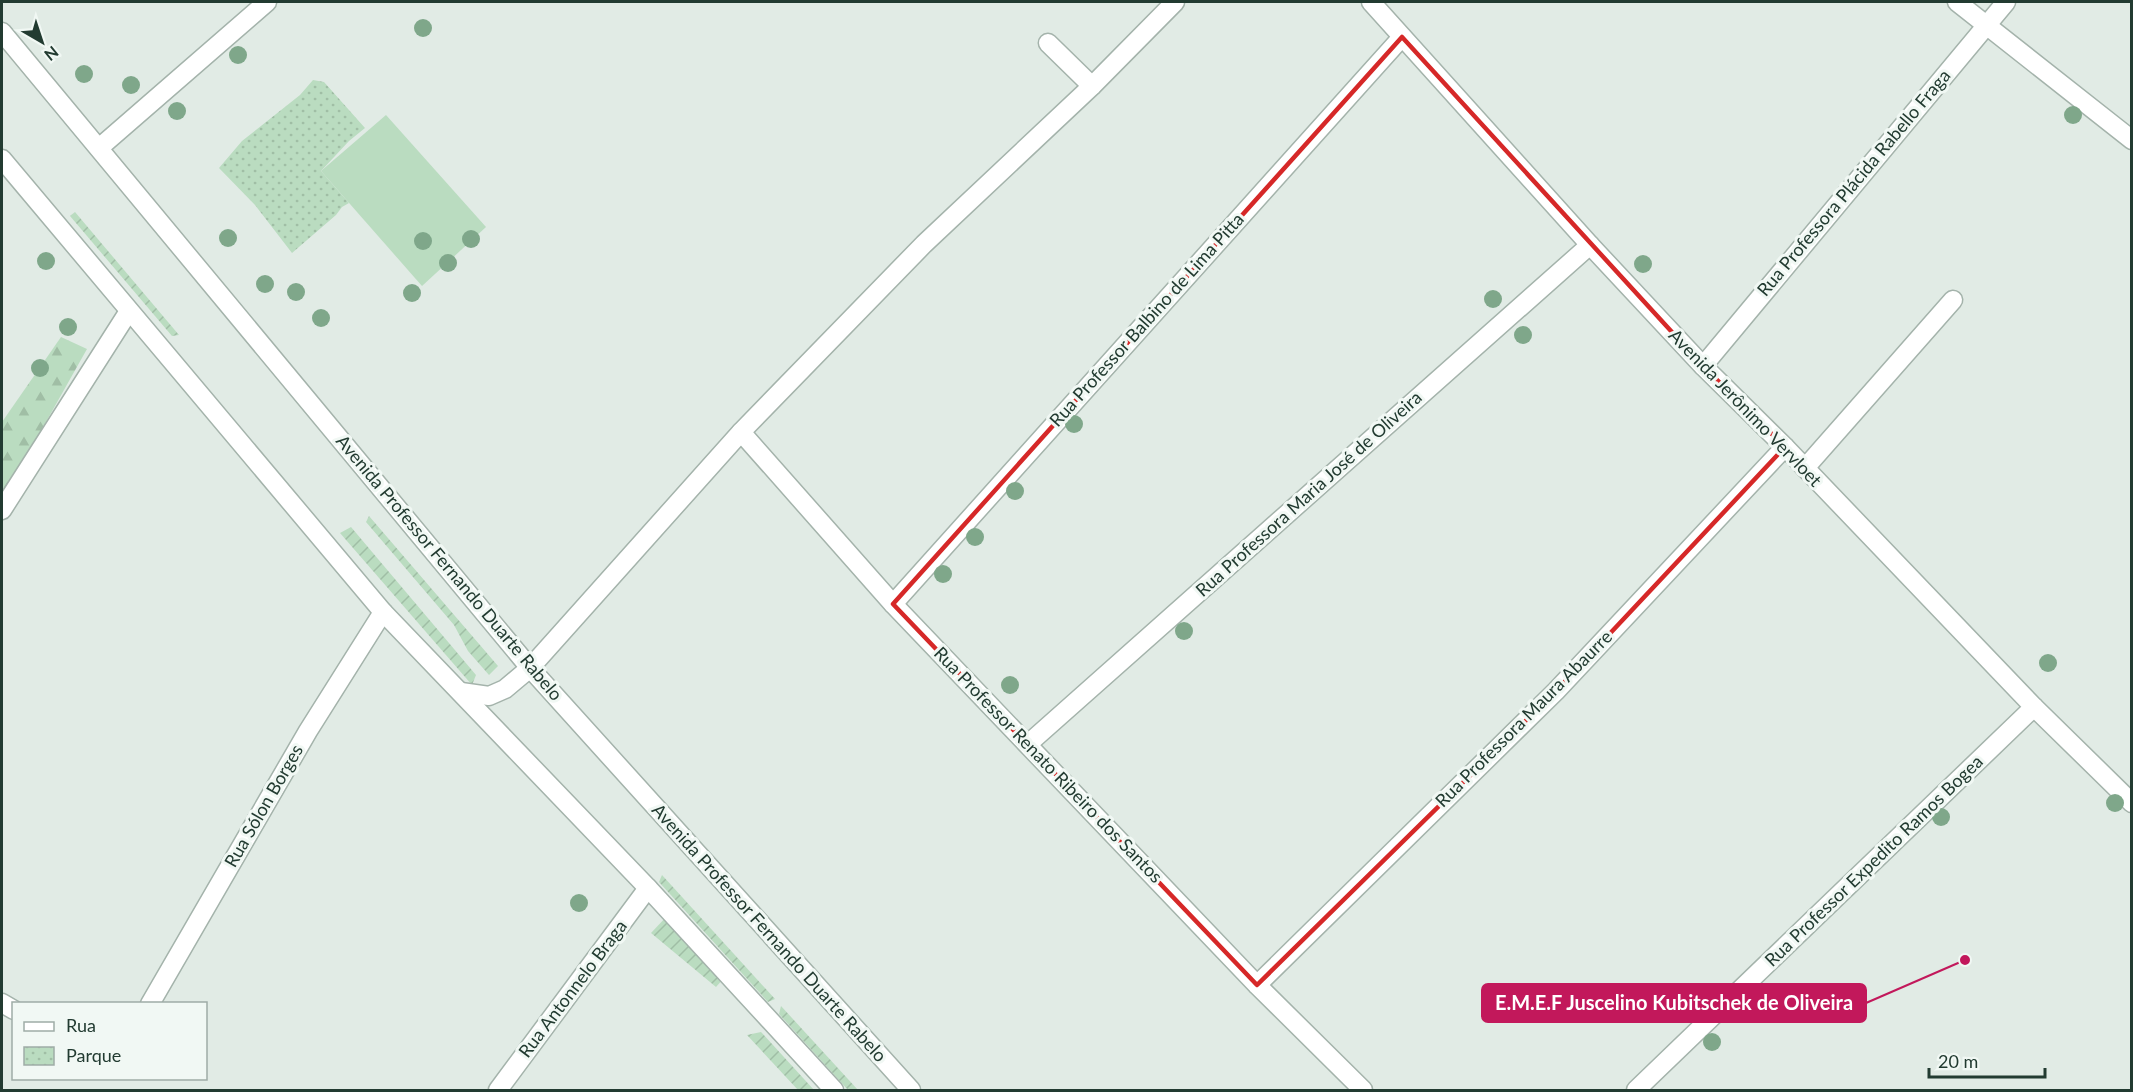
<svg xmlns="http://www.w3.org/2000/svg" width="2133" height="1092" viewBox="0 0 2133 1092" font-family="Lato,sans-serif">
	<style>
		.grass { fill: #badcc0 }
		.forest { fill: url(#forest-firs) }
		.park { fill: url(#park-dots) }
		.garden { fill: url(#garden-furrows) }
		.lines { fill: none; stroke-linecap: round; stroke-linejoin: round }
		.minor-casing { stroke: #a4b3ab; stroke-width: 21 }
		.minor { stroke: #fff; stroke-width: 18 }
		.tree { fill: #7fa78a }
		.marked { fill: none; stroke: #d62828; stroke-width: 4.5; stroke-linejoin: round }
		.labels { text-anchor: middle; stroke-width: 6; stroke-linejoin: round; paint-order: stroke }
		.street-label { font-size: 18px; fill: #223b31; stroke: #f1f8f4 }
		.leader { fill: none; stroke: #c2185b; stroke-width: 2 }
		.callout-dot { fill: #c2185b; stroke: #f1f8f4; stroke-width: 2 }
		.callout { fill: #c2185b; stroke: #c2185b; stroke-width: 2 }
		.callout-label { font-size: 20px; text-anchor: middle; font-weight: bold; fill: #fff }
	</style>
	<defs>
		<pattern id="forest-firs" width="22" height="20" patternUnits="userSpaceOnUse" patternTransform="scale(1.5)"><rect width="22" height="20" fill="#badcc0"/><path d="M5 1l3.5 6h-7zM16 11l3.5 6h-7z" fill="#a0bea5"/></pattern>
		<pattern id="park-dots" width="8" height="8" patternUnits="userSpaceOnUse" patternTransform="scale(1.5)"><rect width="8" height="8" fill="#badcc0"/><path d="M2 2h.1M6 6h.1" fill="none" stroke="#a0bea5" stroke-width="1.8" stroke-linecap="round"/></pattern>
		<pattern id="garden-furrows" width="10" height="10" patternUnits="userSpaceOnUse" patternTransform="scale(1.5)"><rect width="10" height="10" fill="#badcc0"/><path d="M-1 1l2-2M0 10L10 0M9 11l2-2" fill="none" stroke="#a0bea5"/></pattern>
	</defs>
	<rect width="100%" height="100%" fill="#e1ebe5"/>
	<!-- grass -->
	<path class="grass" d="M386,115L486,227L422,286L321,171Z"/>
	<!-- forest -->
	<path class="forest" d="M61,337L87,349L2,500V422Z"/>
	<!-- park -->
	<path class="park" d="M313,80L324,82L365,128L349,141L321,171L349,203L342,207L336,215L292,253L255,205L219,168L242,141L300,95Z"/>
	<!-- garden -->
	<g class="garden">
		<path d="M75,212L179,335L172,336L70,216Z"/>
		<path d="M369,516L498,666L489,675L468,651L454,625L366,522Z"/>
		<path d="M351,527L476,675L472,685L340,533Z"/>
		<path d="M662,875L775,999L768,1002L659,882Z"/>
		<path d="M667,916L724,978L716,987L651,933Z"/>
		<path d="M781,1006L858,1090H848L779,1014Z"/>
		<path d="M761,1032L814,1090H798L747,1035Z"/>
	</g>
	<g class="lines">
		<!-- minor casing -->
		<g class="minor-casing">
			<g id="minor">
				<path d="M1371,2L1590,245L1703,366L1785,447L2034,707L2132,803"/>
				<path d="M1957,2L2132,140"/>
				<path d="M2,32L530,668L911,1090"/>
				<path d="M1048,43L1092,86"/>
				<path d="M99,148L267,2"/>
				<path d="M2,159L383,612L648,888L834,1090"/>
				<path d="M1703,366L2006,2"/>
				<path d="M741,432L893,604L1257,985L1363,1090"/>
				<path d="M1805,468L1953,300"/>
				<path d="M2,510L129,311"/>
				<path d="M893,604L1402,37"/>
				<path d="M461,692L489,696L505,689L530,668L741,432L924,244L1092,86L1175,2"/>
				<path d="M1028,744L1590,245"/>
				<path d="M1257,985L1556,691L1785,447"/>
				<path d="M2,1003L14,1010"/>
				<path d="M150,1004L308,731L383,612"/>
				<path d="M498,1090L648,888"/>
				<path d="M1636,1090L2034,707"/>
			</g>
		</g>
		<!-- minor -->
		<use href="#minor" class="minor"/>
	</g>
	<!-- trees -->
	<g class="tree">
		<circle cx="423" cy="28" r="9"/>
		<circle cx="238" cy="55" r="9"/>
		<circle cx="84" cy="74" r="9"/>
		<circle cx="131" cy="85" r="9"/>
		<circle cx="177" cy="111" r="9"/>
		<circle cx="2073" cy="115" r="9"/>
		<circle cx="228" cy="238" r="9"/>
		<circle cx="471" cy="239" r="9"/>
		<circle cx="423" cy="241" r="9"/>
		<circle cx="46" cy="261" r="9"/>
		<circle cx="448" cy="263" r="9"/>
		<circle cx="1643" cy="264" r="9"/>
		<circle cx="265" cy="284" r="9"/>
		<circle cx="296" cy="292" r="9"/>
		<circle cx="412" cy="293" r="9"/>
		<circle cx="1493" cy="299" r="9"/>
		<circle cx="321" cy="318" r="9"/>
		<circle cx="68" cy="327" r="9"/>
		<circle cx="1523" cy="335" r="9"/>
		<circle cx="40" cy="368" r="9"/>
		<circle cx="1074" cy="424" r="9"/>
		<circle cx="1015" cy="491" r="9"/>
		<circle cx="975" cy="537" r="9"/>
		<circle cx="943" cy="574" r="9"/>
		<circle cx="1184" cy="631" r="9"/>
		<circle cx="2048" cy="663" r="9"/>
		<circle cx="1010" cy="685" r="9"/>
		<circle cx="2115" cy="803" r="9"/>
		<circle cx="1941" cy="817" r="9"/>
		<circle cx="579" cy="903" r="9"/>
		<circle cx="1712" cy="1042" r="9"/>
	</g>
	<!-- marked area -->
	<path class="marked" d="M1402,37L1703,366L1785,447L1556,691L1257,985L893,604Z"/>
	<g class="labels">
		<!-- street labels -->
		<g class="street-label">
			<text transform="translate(1854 183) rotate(-50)" y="6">Rua Professora Plácida Rabello Fraga</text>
			<text transform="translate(1147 320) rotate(-48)" y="6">Rua Professor Balbino de Lima Pitta</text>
			<text transform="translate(1745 408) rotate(46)" y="6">Avenida Jerônimo Vervloet</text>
			<text transform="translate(1309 494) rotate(-42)" y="6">Rua Professora Maria José de Oliveira</text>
			<text transform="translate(449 568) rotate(50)" y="6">Avenida Professor Fernando Duarte Rabelo</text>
			<text transform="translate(1524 719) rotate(-45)" y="6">Rua Professora Maura Abaurre</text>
			<text transform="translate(1048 765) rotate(46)" y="6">Rua Professor Renato Ribeiro dos Santos</text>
			<text transform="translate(264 806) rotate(-60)" y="6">Rua Sólon Borges</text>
			<text transform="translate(1874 861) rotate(-44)" y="6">Rua Professor Expedito Ramos Bogea</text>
			<text transform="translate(769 933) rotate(48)" y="6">Avenida Professor Fernando Duarte Rabelo</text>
			<text transform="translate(573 989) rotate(-53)" y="6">Rua Antonnelo Braga</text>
		</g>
	</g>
	<!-- callouts -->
	<path class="leader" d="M1965 960L1866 1003"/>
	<circle class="callout-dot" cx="1965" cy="960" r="6"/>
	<rect class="callout" x="1482" y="984" width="384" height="38" rx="6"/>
	<g class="callout-label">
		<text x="1674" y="1010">E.M.E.F Juscelino Kubitschek de Oliveira</text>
	</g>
	<!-- border -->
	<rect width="2133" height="1092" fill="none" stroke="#223b31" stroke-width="6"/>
	<!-- legend -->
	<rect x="12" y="1002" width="195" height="78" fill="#f1f8f4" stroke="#9eaca6" stroke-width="1.5"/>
	<rect x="24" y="1022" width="30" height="9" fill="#ffffff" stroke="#9eaca6" stroke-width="1.5"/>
	<text x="66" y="1032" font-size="18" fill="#223b31">Rua</text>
	<rect x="24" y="1047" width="30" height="18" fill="url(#park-dots)" stroke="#9eaca6" stroke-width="1.5"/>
	<text x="66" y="1062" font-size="18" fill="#223b31">Parque</text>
	<!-- north arrow -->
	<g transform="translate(42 42) rotate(141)" stroke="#f1f8f4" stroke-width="4.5" paint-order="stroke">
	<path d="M0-4.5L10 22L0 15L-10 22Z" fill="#223b31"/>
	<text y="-9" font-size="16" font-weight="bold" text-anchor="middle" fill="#223b31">N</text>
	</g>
	<!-- scale -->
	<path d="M1929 1068v9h116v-9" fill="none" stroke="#223b31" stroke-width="3"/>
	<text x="1938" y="1068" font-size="18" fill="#223b31" stroke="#f1f8f4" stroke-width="4.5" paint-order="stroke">20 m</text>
</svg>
